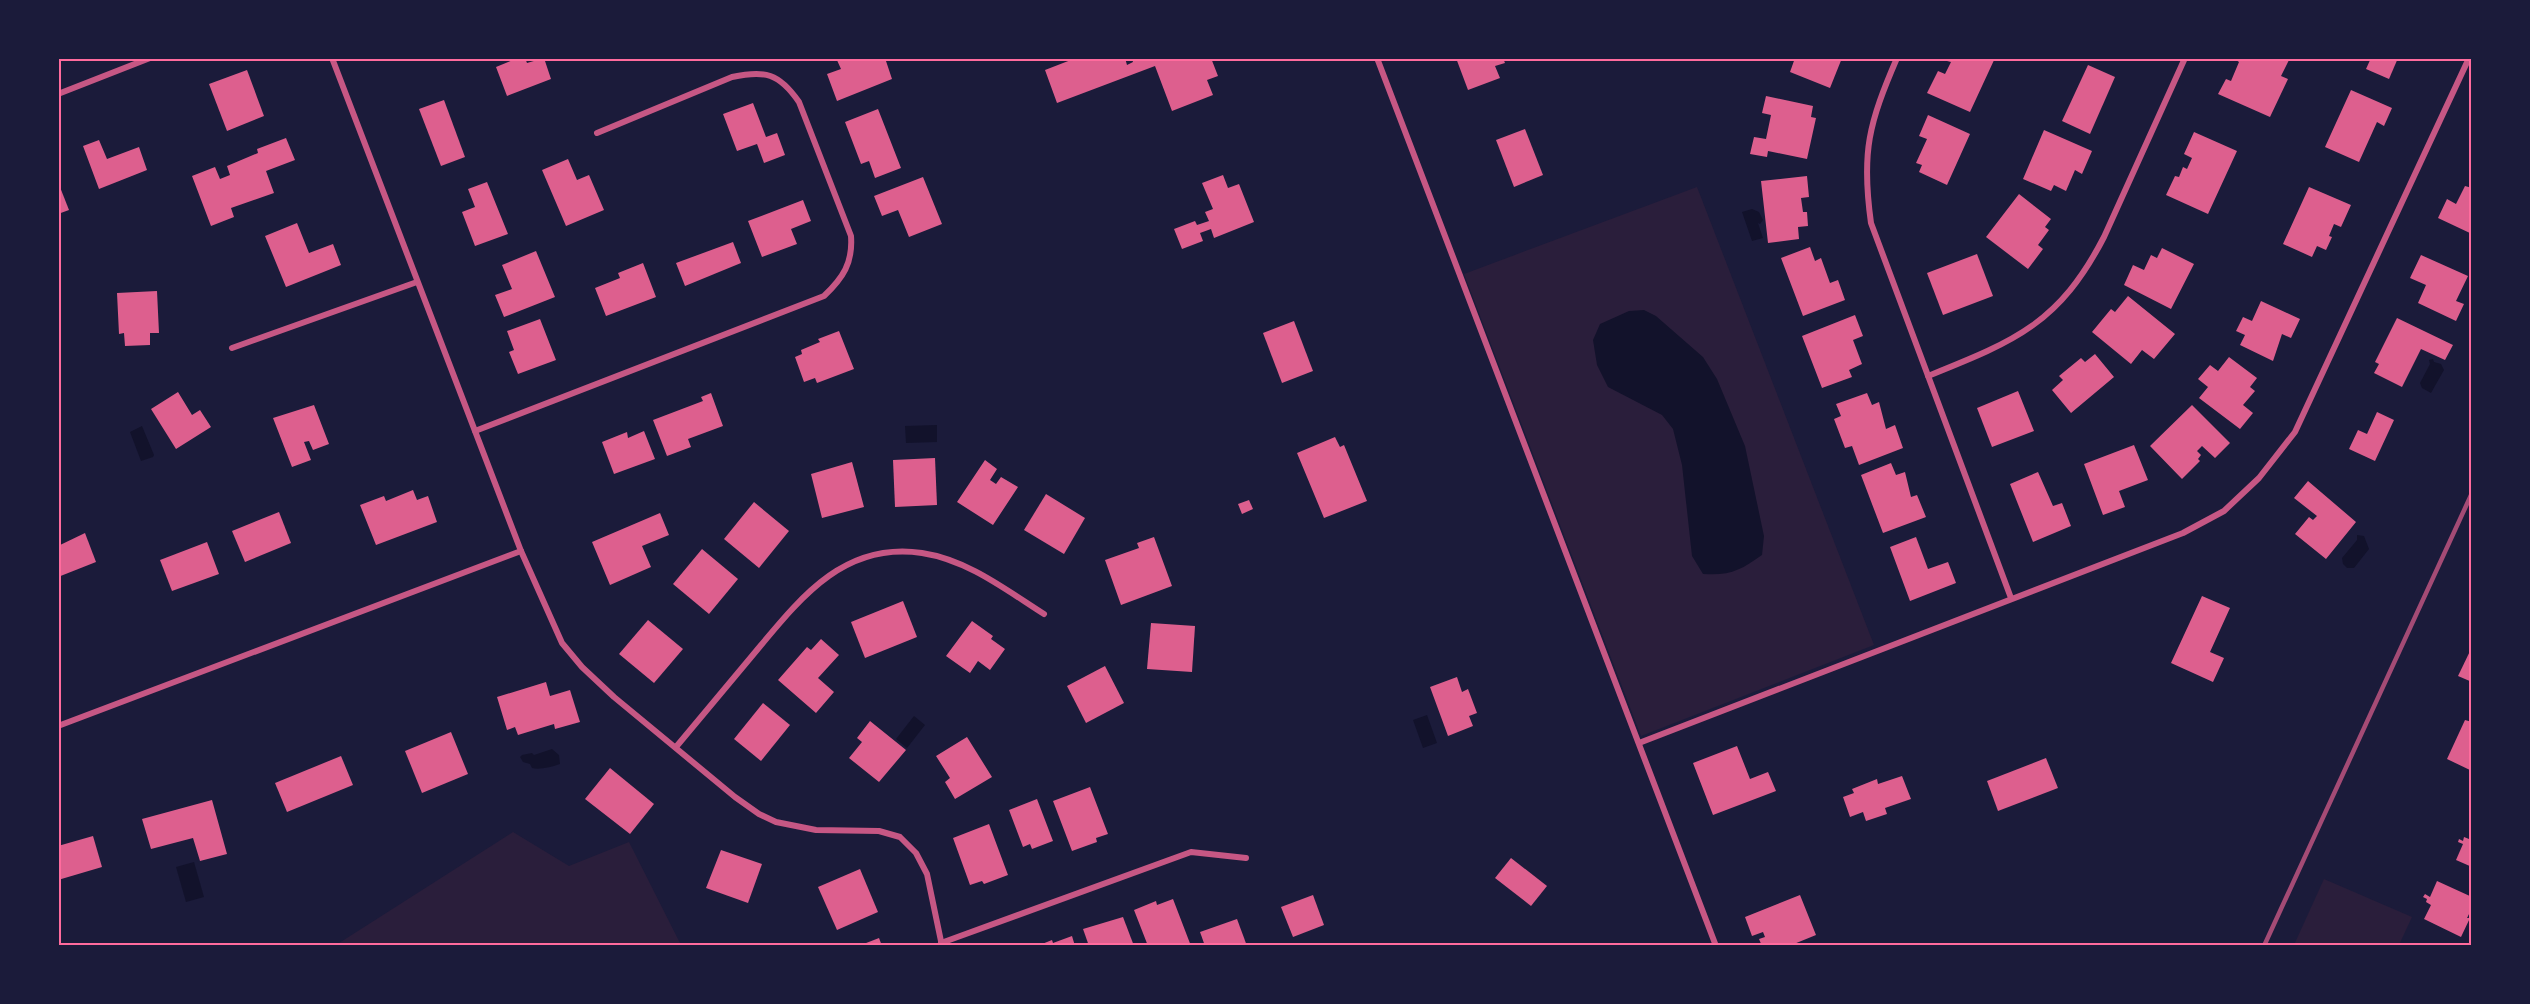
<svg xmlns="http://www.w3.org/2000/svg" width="2530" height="1004" viewBox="0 0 2530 1004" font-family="Commissioner,sans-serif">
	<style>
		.green { fill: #2a1e3b }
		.water { fill: #12122b }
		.building { fill: #dd5f8e }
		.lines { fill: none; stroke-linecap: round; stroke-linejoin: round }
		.minor { stroke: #c65784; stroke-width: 6 }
		.rail { stroke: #a44b75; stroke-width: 4.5 }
		.neatline { fill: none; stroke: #ff6b9d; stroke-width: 2 }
	</style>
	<rect width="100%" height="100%" fill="#1b1b3a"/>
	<!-- green -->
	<g class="green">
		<path d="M1697,187L1874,645L1641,736L1464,274Z"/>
		<path d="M513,832L569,866L629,842L681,945H336Z"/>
		<path d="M2324,879L2412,917L2399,945H2294Z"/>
	</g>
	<!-- water -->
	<g class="water">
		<path d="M1752,209L1759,212L1763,220L1760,224L1758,223L1763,238L1752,241L1742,212Z"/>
		<path d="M1644,310L1656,316L1703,357L1717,379L1745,446L1764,536L1762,555C1741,570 1730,576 1703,574L1692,556L1682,465L1673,429L1662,415L1608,387L1597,365L1593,340L1600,324L1629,311Z"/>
		<path d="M2433,359L2434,362L2441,364L2444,370L2431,393L2422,388L2420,383L2430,364L2429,360Z"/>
		<path d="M937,425V442L906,443L905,426Z"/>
		<path d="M142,426L154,455L153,457L141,461L130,432Z"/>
		<path d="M2357,535L2364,536L2369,549L2354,568H2347L2343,564L2342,558L2357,540Z"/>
		<path d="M1427,715L1437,743L1423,748L1413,720Z"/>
		<path d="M914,716L925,725L907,748L896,739Z"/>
		<path d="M552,749L559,755L560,764C552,767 539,770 532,768L530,764L523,762L520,757L522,755L532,753L534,755Z"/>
		<path d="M194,862L204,897L186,902L176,867Z"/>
	</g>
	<!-- building -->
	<g class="building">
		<path d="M518,58H525L527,63L544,58L551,79L507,96L496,67Z"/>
		<path d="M836,58H885L892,79L837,101L827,74L841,69Z"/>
		<path d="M1076,58H1125L1127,65L1133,62L1132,58H1211L1218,76L1207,80L1213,95L1172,111L1155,66L1057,103L1045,70Z"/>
		<path d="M1456,58H1503L1505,63L1495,66L1500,78L1468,90Z"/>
		<path d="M1795,58H1842L1830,88L1790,72Z"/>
		<path d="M1948,58H1995L1970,112L1927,93L1938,71L1945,74L1951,62L1947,61Z"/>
		<path d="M2233,58H2290L2281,76L2288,79L2270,117L2218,94L2226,79L2231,81L2239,62Z"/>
		<path d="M2371,58H2398L2389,79L2366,69Z"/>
		<path d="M2088,65L2115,77L2090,134L2062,121Z"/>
		<path d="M247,70L264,116L227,131L209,84Z"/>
		<path d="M2351,90L2392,108L2384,126L2377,122L2359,162L2325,147Z"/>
		<path d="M1766,96L1813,106L1811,117L1816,118L1807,159L1768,151L1767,157L1750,154L1754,137L1766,139L1771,115L1762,113Z"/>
		<path d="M444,100L465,157L441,166L419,109Z"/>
		<path d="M753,103L766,137L777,133L785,155L764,163L757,144L737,151L723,114Z"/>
		<path d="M878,109L901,168L875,178L869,161L861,164L845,122Z"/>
		<path d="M1928,115L1970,134L1947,185L1919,172L1922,165L1916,163L1927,139L1919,136Z"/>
		<path d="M1525,129L1543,175L1514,187L1496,140Z"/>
		<path d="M2044,130L2092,151L2082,174L2075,170L2066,191L2054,185L2051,191L2023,179Z"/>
		<path d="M2194,132L2237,151L2208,214L2166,195L2175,176L2179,177L2183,167L2187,169L2192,158L2184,154Z"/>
		<path d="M286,138L295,160L266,171L274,193L231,208L234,217L211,226L192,176L215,167L220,179L230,175L227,166L258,153L257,149Z"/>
		<path d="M99,140L107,159L139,147L147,170L99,189L83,146Z"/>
		<path d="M568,159L577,180L589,175L604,210L566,226L542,170Z"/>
		<path d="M1223,175L1228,188L1239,184L1254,222L1214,238L1211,229L1200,233L1203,241L1182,249L1174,229L1195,221L1197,225L1209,221L1205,212L1213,209L1202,183Z"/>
		<path d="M1807,176L1809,197L1801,198L1803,212H1807L1808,226L1798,227L1799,239L1768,243L1761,181Z"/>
		<path d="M923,177L942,224L909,237L898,210L882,216L874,196Z"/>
		<path d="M58,182L69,210L58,214Z"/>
		<path d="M487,182L508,234L475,246L462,212L475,207L468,189Z"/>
		<path d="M2465,186L2472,188V234L2438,218L2447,199L2456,204Z"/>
		<path d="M2309,187L2351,205L2341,227L2334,224L2329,236L2332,237L2326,250L2317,246L2312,257L2283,244Z"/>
		<path d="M2019,194L2051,219L2045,227L2049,230L2038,245L2043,249L2028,269L1986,237Z"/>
		<path d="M803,200L811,221L791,229L797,244L762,257L748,221Z"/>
		<path d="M297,223L309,253L333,244L341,265L286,287L265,236Z"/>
		<path d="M733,242L741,263L685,286L676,263Z"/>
		<path d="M1810,247L1815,261L1821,258L1830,283L1838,280L1845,300L1803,316L1781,258Z"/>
		<path d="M2162,248L2194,264L2171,309L2124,285L2133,265L2144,270L2151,255L2157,258Z"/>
		<path d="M536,251L555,297L504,317L495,295L512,289L502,265Z"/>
		<path d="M1977,254L1993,296L1943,315L1927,273Z"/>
		<path d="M2421,255L2468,276L2456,301L2464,304L2456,321L2418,303L2426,285L2410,278Z"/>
		<path d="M643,263L656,297L606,316L595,288L620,278L618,273Z"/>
		<path d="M157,291L159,333H150V345L125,346L124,333L119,334L117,293Z"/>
		<path d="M2128,296L2175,334L2154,359L2142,350L2131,364L2092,332L2111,309L2115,312Z"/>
		<path d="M2261,301L2300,319L2291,338L2282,334L2273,361L2240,345L2245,335L2236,331L2243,317L2252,321Z"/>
		<path d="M1855,315L1863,336L1853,340L1862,364L1849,370L1852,377L1822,388L1802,336Z"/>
		<path d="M2397,318L2453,345L2445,360L2421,349L2402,387L2374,373L2379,364L2375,362Z"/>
		<path d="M540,319L556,360L518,374L509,352L514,350L507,331Z"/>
		<path d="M1294,321L1313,371L1282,383L1263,333Z"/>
		<path d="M839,331L854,369L817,383L815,378L804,382L795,357L802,354L801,350L820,342L818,339Z"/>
		<path d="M2095,354L2114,377L2071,413L2052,390L2063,380L2059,376L2081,358L2085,362Z"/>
		<path d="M2229,357L2257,378L2250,387L2255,391L2243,405L2253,413L2240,429L2199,398L2208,387L2198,379L2210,365L2218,371Z"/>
		<path d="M2018,391L2034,431L1992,447L1977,408Z"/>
		<path d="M178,392L192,415L200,410L211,427L176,449L151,409Z"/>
		<path d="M711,393L723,426L688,439L691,447L667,456L653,420L703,401L701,397Z"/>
		<path d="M1867,393L1872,405L1879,402L1886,429L1895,425L1903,448L1859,465L1852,446L1845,448L1834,419L1841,416L1836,404Z"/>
		<path d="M314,405L329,444L313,450L309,441L304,442L311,460L292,467L273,418Z"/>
		<path d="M2192,405L2230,443L2215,458L2202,446L2197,451L2201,455L2198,459L2200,461L2182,479L2150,446Z"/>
		<path d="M2377,412L2394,420L2375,461L2349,449L2358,430L2367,434Z"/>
		<path d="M644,431L655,459L614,474L602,442L627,432L628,438Z"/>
		<path d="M1335,437L1340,447L1344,445L1367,501L1324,518L1297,453Z"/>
		<path d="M2134,445L2148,480L2119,491L2125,507L2103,515L2084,464Z"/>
		<path d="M935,458L937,505L895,507L893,460Z"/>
		<path d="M985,460L997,469L990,480L996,484L1001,477L1018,487L993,525L957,502Z"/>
		<path d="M852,462L864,507L822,518L811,474Z"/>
		<path d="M1891,463L1896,475L1905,472L1911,497L1917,495L1926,517L1883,533L1861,475Z"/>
		<path d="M2038,472L2053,506L2062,503L2071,526L2033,542L2010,484Z"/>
		<path d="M2308,481L2356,522L2326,559L2295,534L2309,517L2313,520L2317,516L2294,498Z"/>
		<path d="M413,490L417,500L428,496L437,522L376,545L360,505L384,496L386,501Z"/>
		<path d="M1046,494L1085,518L1064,554L1024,530Z"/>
		<path d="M1249,500L1253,509L1242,514L1238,504Z"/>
		<path d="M754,502L789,531L759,568L724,539Z"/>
		<path d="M279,512L291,543L245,562L232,531Z"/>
		<path d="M660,513L669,535L642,546L651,567L610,585L592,542Z"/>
		<path d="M85,533L96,562L58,577V546Z"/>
		<path d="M1154,537L1172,586L1121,605L1105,560L1139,548L1137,543Z"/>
		<path d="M1916,537L1928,569L1948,562L1956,583L1910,601L1890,547Z"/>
		<path d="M207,542L219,574L172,591L160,560Z"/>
		<path d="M702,549L738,579L709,614L673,584Z"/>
		<path d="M2202,596L2230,608L2210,652L2224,658L2213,682L2171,663Z"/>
		<path d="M903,601L917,637L865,658L851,622Z"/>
		<path d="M648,620L683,649L654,683L619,654Z"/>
		<path d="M972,621L993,636L991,639L1005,649L990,670L978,661L970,673L946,656Z"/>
		<path d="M1151,623L1195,626L1192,672L1147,669Z"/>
		<path d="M821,639L839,655L818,678L834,692L816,713L778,680L807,647L811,650Z"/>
		<path d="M2472,647V682L2458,676Z"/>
		<path d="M1105,666L1124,703L1086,723L1067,686Z"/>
		<path d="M1457,677L1462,692L1468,689L1477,713L1469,716L1473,726L1448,736L1430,687Z"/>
		<path d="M546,682L550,696L570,690L580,722L555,729L554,724L518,735L515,727L507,730L497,697Z"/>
		<path d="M763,703L790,725L761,761L734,739Z"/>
		<path d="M2465,720L2472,722V771L2447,759Z"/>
		<path d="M870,721L906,750L879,782L849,758L862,742L857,738Z"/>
		<path d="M451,732L468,774L422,793L405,751Z"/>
		<path d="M967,737L992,777L955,799L945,782L950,778L936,756Z"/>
		<path d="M1737,746L1750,779L1768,772L1776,791L1713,815L1693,763Z"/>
		<path d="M341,756L353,785L287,812L275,783Z"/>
		<path d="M2046,758L2058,788L1998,811L1987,781Z"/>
		<path d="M610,768L654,804L630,834L585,799Z"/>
		<path d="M1902,776L1911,799L1885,808L1887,814L1866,821L1863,812L1850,817L1843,797L1854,793L1852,789L1877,779L1878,784Z"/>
		<path d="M1090,787L1108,834L1096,838L1097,842L1072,851L1053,801Z"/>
		<path d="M1037,799L1053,841L1032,849L1030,844L1023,847L1009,810Z"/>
		<path d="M212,800L227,854L200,861L193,838L151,849L142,819Z"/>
		<path d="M989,824L1008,875L984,884L982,881L970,885L953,838Z"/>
		<path d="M2472,835V867L2456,860L2463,844L2458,842L2459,839L2463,841L2464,837L2469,839Z"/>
		<path d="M93,836L102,867L58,880V846Z"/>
		<path d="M721,850L762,864L748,903L706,888Z"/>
		<path d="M1511,858L1547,886L1531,906L1495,878Z"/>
		<path d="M860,869L878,912L837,930L818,887Z"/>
		<path d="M2437,881L2472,897V908L2467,918H2470L2461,937L2424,919L2431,905L2426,902L2427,899L2423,897L2425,894L2430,897Z"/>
		<path d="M1313,895L1324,925L1293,937L1281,907Z"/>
		<path d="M1800,895L1816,935L1789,946H1762L1759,939L1765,937L1763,932L1752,936L1745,917Z"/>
		<path d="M1173,899L1191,946H1148L1134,910L1156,901L1157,905Z"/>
		<path d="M1123,917L1134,946H1089L1083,929Z"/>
		<path d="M1237,919L1247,946H1205L1200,932Z"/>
		<path d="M1072,936L1075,946H1037L1052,940L1053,943Z"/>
		<path d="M879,938L882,946H861V945Z"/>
	</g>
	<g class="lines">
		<!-- minor -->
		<g class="minor">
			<path d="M332,58L521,551L562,643L582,667L614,697L735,797L759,814L776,822L816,830L879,831L900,837L916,853L927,874L942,946"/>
			<path d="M1377,58L1716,946"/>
			<path d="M1897,58C1869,123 1861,152 1871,223L2011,598"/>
			<path d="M58,94L150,58"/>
			<path d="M232,348L417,282"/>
			<path d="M1928,376C2015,341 2059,324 2104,237L2185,58"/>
			<path d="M475,431L824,296C843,278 853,263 851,236L799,102C779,73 765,70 732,77L597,133"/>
			<path d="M58,726L521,551"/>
			<path d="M1639,743L2183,533L2224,511L2259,478L2295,432L2469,58"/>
			<path d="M676,747C701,717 727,686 752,656C798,601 842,541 922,553C968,560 1006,590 1044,614"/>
			<path d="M941,943L1191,852L1246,858"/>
		</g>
		<!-- rail -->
		<path class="rail" d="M2264,946L2472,493"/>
	</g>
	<!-- border -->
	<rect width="2530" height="1004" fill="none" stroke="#1b1b3a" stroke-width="120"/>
	<rect x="60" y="60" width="2410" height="884" class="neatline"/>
</svg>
